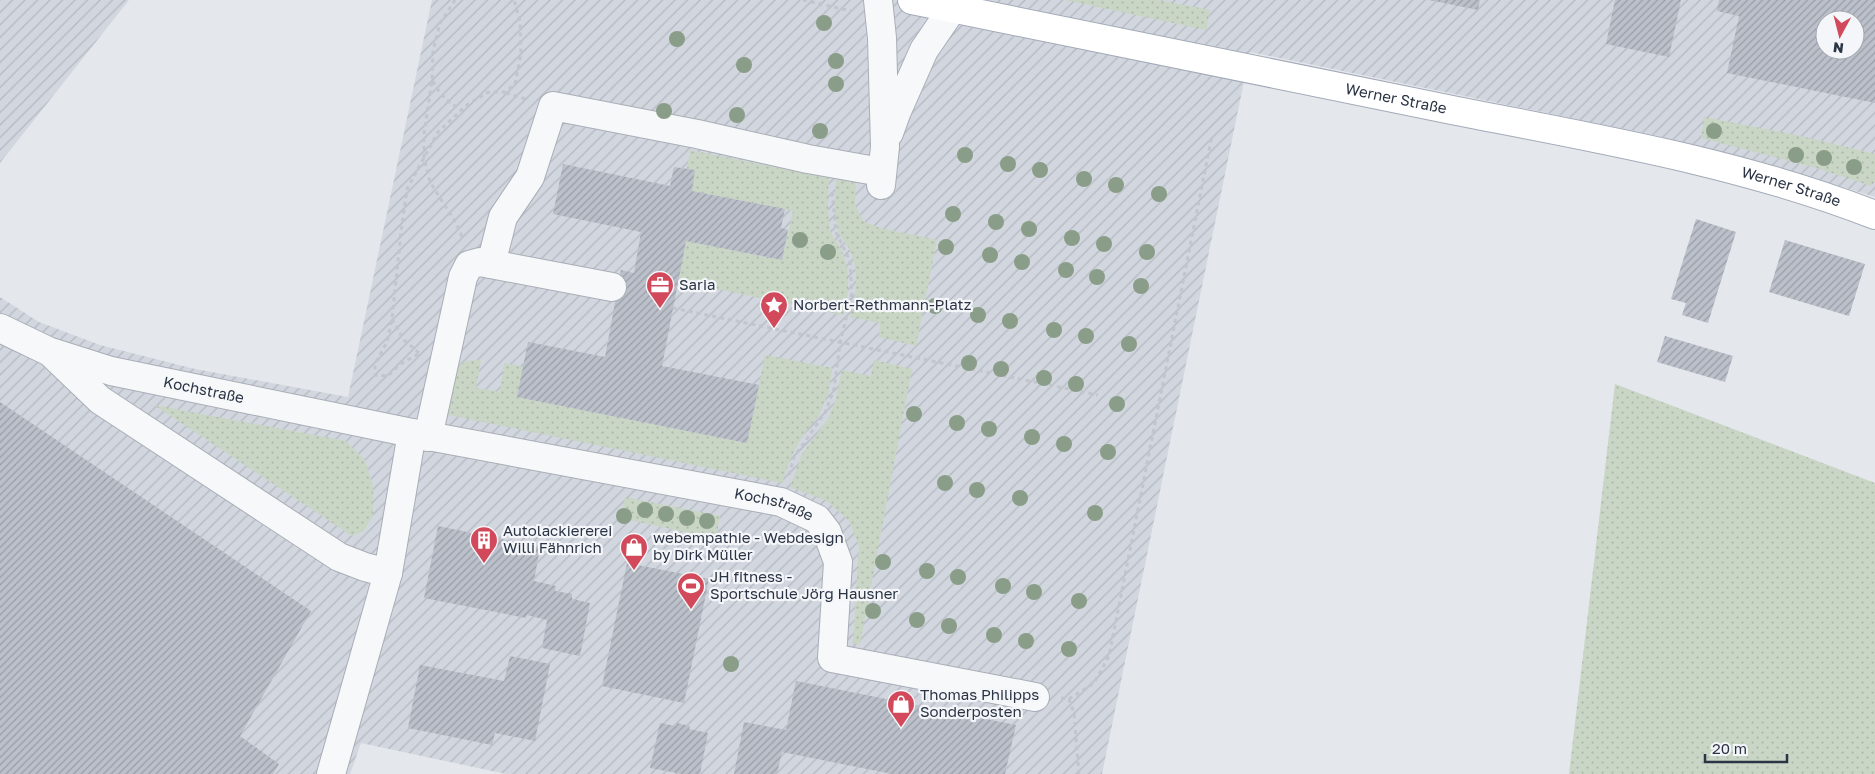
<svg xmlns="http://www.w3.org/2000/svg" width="1875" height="774" viewBox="0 0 1875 774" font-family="'Golos Text',sans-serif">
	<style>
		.industrial { fill: url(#industrial-furrows); fill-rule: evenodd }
		.grass { fill: url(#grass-dots) }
		.building { fill: url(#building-hatch); fill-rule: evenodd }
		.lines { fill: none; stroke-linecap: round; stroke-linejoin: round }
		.minor-casing { stroke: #a9aeb7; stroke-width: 30 }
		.major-casing { stroke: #a3abb8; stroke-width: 30 }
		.path { stroke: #c2c5cb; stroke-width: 3; stroke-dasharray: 4 4; stroke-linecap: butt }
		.minor { stroke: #f7f8fa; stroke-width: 28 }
		.major { stroke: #fff; stroke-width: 28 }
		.tree { fill: #899d89 }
		.labels { text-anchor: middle; stroke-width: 4.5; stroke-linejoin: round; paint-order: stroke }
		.street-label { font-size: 15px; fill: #2b3445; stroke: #f4f6f9 }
		.poi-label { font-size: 15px; fill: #2b3445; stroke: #f4f6f9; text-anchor: start }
	</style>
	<defs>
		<pattern id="industrial-furrows" width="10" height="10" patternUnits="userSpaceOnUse" patternTransform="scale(1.25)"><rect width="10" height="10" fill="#d2d6de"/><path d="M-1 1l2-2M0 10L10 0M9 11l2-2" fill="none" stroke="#b4b8c0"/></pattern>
		<pattern id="grass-dots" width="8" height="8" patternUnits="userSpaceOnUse" patternTransform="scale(1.25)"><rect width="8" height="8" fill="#c9d6c5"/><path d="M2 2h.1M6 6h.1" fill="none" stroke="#adb8ab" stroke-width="1.8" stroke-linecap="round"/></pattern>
		<pattern id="building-hatch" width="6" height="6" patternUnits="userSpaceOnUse" patternTransform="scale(1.25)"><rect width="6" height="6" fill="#bbc0ca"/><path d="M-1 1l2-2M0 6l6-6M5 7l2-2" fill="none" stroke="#989da6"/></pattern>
	</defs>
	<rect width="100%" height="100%" fill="#e4e7ec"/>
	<!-- industrial -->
	<g class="industrial">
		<path d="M0,0H129L0,163Z"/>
		<path d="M432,0H1875V197L1765,163L1654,135L1250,52L1102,774H506L361,743L350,774H0V297L39,322L100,345L195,369L348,397ZM1825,20H1855V50H1825Z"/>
	</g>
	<!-- grass -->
	<g class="grass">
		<path d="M1065,0H1159L1210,10L1206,30Z"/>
		<path d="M1704,117L1801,136L1875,154V182L1871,186L1816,168L1701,138Z"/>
		<path d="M690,150L829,178C828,195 827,212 830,229C832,238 840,245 843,254C851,274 849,295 843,315L678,281L686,241L782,260L793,211L692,191L687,169Z"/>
		<path d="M836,179L856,183L855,205L863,221L880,228L937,240L916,346L879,337L880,323L850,317C856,296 859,273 851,253C848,245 842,240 839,233C833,216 835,196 836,179Z"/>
		<path d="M765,355L832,368L829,392L819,415L802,437L792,455L782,483L444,414C448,398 449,365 468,361C472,360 477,360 481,360L476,388L500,392L504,363L523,367L517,397L747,443Z"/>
		<path d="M874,360L912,369L860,644H853L859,546L849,521L827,501L790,487L802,454L828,419L836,398L842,370L871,376Z"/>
		<path d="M1615,384L1875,483V774H1569Z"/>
		<path d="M154,405L346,441L365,460L373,487V515L364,531L352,536Z"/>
		<path d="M625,497L720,516L716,539L621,518Z"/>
	</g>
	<!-- building -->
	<g class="building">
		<path d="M1429,0H1480L1478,10Z"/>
		<path d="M1615,0H1681L1669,57L1606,44Z"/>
		<path d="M1719,0H1875V103L1727,73L1739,16L1717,11ZM1825,20H1855V50H1825Z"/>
		<path d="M563,164L670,186L674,167L695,170L692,191L785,209L781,228L788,230L782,260L686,241L662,366L759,385L747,443L517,397L528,342L605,357L621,270L634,273L641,232L553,214Z"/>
		<path d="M1696,219L1736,232L1708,323L1682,315L1686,303L1671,299Z"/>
		<path d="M1785,240L1865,264L1849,316L1769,292Z"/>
		<path d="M1665,336L1733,356L1725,382L1657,362Z"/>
		<path d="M0,402L311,611L240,736L279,764L273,774H0Z"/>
		<path d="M438,526L540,547L534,581L556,586L555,591L572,594V599L590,603L580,656L542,648L547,620L527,615L526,618L424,598Z"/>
		<path d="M627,563L709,579L684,703L602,686Z"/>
		<path d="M510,656L550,664L535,741L495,733L492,745L408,728L420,665L504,681Z"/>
		<path d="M796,681L1016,725L1005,774H892L782,752L777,774H734L744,722L786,730Z"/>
		<path d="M660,723L676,726L677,723L690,726L689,729L708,733L700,774H682L650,768Z"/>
	</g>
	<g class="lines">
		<!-- minor casing -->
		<g class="minor-casing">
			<g id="minor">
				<path d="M878,0L882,38L885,147L881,185"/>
				<path d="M889,133L897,111L924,50L952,9L950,0"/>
				<path d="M491,264L503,217L530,177L553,106L697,134L808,159L881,172"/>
				<path id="s1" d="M0,328L48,351L111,371L412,433"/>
				<path d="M53,355L100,400L339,557L365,567L388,573"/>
				<path d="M428,437L463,277L469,265L480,262L612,287"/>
				<path id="s2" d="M331,774L388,573L412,433L781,502L817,519L827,532L838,562L832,658L1035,697"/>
			</g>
		</g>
		<!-- major casing -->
		<g class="major-casing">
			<g id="major">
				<path id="s3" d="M912,0C1092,38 1272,74 1452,110C1594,138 1739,162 1875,215"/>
			</g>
		</g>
		<!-- path -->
		<g class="path">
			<path d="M455,0L440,23L433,51L432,80L424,134V157L430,182L456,223L463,239"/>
			<path d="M803,0L851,11"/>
			<path d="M433,81C440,95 448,103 462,110"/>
			<path d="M506,93L526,99"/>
			<path d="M673,308L1098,395"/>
			<path d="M392,319L404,340L419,353"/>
			<path d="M418,354L399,365L388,376L375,375V364L387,342L392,319L401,232L407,189L438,132L468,104L489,92H505L515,84L521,54L520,21L514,0"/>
			<path d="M789,475L794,457L825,413L834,389L840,343L852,293L850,261L836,232L832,191"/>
			<path d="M1061,698L1069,699L1094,683L1109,656L1212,135"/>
			<path d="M1069,699L1074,713L1079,774"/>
		</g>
		<!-- minor -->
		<use href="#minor" class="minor"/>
		<!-- major -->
		<use href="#major" class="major"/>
	</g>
	<!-- trees -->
	<g class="tree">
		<circle cx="824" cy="23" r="8"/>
		<circle cx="677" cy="39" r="8"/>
		<circle cx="836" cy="61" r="8"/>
		<circle cx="744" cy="65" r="8"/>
		<circle cx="836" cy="84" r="8"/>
		<circle cx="664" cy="111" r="8"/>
		<circle cx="737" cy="115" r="8"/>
		<circle cx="820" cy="131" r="8"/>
		<circle cx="1714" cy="131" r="8"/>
		<circle cx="965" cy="155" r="8"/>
		<circle cx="1796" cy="155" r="8"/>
		<circle cx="1824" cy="158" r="8"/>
		<circle cx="1008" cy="164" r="8"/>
		<circle cx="1854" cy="167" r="8"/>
		<circle cx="1040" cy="170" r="8"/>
		<circle cx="1084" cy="179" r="8"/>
		<circle cx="1116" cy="185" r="8"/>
		<circle cx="1159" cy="194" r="8"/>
		<circle cx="953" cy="214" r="8"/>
		<circle cx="996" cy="222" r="8"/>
		<circle cx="1029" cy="229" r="8"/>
		<circle cx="1072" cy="238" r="8"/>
		<circle cx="800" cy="240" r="8"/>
		<circle cx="1104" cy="244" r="8"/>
		<circle cx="946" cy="247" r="8"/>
		<circle cx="828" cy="252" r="8"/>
		<circle cx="1147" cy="252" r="8"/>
		<circle cx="990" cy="255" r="8"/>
		<circle cx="1022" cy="262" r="8"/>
		<circle cx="1066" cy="270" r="8"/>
		<circle cx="1097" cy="277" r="8"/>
		<circle cx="1141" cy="286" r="8"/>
		<circle cx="935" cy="306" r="8"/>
		<circle cx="978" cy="315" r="8"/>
		<circle cx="1010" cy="321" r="8"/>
		<circle cx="1054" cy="330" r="8"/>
		<circle cx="1086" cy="336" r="8"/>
		<circle cx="1129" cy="344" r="8"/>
		<circle cx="969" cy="363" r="8"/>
		<circle cx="1001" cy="369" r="8"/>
		<circle cx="1044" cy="378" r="8"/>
		<circle cx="1076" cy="384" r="8"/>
		<circle cx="1117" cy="404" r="8"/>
		<circle cx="914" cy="414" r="8"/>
		<circle cx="957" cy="423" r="8"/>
		<circle cx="989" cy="429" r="8"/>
		<circle cx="1032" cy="437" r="8"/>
		<circle cx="1064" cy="444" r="8"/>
		<circle cx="1108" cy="452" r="8"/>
		<circle cx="945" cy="483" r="8"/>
		<circle cx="977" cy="490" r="8"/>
		<circle cx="1020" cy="498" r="8"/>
		<circle cx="645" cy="510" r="8"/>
		<circle cx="1095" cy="513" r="8"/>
		<circle cx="666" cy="514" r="8"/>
		<circle cx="624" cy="516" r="8"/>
		<circle cx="687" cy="518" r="8"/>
		<circle cx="707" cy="521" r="8"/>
		<circle cx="883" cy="562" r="8"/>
		<circle cx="927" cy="571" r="8"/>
		<circle cx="958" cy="577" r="8"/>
		<circle cx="1003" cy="586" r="8"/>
		<circle cx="1034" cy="592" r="8"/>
		<circle cx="1079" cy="601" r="8"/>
		<circle cx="873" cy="611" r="8"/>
		<circle cx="917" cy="620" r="8"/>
		<circle cx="949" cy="626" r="8"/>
		<circle cx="994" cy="635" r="8"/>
		<circle cx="1026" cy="641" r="8"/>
		<circle cx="1069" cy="649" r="8"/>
		<circle cx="731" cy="664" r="8"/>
	</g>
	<!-- icons -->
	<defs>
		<g id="office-pin" transform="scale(1.4375)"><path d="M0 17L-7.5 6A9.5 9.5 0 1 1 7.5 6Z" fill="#d1495b" stroke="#f4f6f9"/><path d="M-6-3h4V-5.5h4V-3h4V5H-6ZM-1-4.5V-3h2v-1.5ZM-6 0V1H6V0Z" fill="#fff"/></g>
		<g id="sight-pin" transform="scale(1.4375)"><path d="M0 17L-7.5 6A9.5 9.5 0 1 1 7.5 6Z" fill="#d1495b" stroke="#f4f6f9"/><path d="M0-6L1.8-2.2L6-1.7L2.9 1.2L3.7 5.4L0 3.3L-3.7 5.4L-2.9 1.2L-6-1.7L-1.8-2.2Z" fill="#fff"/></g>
		<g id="building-pin" transform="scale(1.4375)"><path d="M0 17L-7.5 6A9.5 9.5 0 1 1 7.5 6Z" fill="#d1495b" stroke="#f4f6f9"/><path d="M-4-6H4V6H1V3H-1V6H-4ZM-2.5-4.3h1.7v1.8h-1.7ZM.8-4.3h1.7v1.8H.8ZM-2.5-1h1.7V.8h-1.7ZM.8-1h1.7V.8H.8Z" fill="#fff"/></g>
		<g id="shop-pin" transform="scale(1.4375)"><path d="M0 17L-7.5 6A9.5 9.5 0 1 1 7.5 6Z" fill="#d1495b" stroke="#f4f6f9"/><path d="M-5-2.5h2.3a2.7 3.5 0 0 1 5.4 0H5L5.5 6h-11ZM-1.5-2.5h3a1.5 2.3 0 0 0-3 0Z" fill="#fff"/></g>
		<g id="stadium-pin" transform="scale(1.4375)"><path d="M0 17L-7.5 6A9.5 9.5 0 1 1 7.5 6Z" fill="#d1495b" stroke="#f4f6f9"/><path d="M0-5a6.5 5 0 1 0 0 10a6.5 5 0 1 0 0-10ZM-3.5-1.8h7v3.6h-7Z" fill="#fff"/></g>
	</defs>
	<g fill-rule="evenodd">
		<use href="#office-pin" x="660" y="285"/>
		<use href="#sight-pin" x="774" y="305"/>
		<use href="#building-pin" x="484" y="540"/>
		<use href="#shop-pin" x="634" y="547"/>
		<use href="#stadium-pin" x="691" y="586"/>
		<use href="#shop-pin" x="901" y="704"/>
	</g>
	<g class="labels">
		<!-- street labels -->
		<g class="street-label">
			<text dy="5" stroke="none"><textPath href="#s3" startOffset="494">Werner Straße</textPath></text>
			<text dy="5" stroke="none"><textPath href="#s3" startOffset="899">Werner Straße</textPath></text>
			<text dy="5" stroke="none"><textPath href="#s1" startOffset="214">Kochstraße</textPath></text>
			<text dy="5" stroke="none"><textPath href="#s2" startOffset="720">Kochstraße</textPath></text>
		</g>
		<!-- poi labels -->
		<g class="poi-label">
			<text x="679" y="290">Saria</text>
			<text x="793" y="310">Norbert-Rethmann-Platz</text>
			<text x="503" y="536">Autolackiererei<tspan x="503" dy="17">Willi Fähnrich</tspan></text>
			<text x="653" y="543">webempathie - Webdesign<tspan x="653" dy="17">by Dirk Müller</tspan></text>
			<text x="710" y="582">JH fitness -<tspan x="710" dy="17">Sportschule Jörg Hausner</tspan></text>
			<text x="920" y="700">Thomas Philipps<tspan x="920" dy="17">Sonderposten</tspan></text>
		</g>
	</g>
	<!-- north arrow -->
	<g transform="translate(1840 35) rotate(187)"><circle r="24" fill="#f4f6f9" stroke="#a4a8b1"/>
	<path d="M0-4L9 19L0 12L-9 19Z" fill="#d1495b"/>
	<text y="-8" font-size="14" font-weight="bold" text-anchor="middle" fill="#2b3445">N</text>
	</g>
	<!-- scale -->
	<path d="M1705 754v8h82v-8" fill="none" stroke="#2b3445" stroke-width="2.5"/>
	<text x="1712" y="754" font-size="15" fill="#2b3445" stroke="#f4f6f9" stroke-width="4" paint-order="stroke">20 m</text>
</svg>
